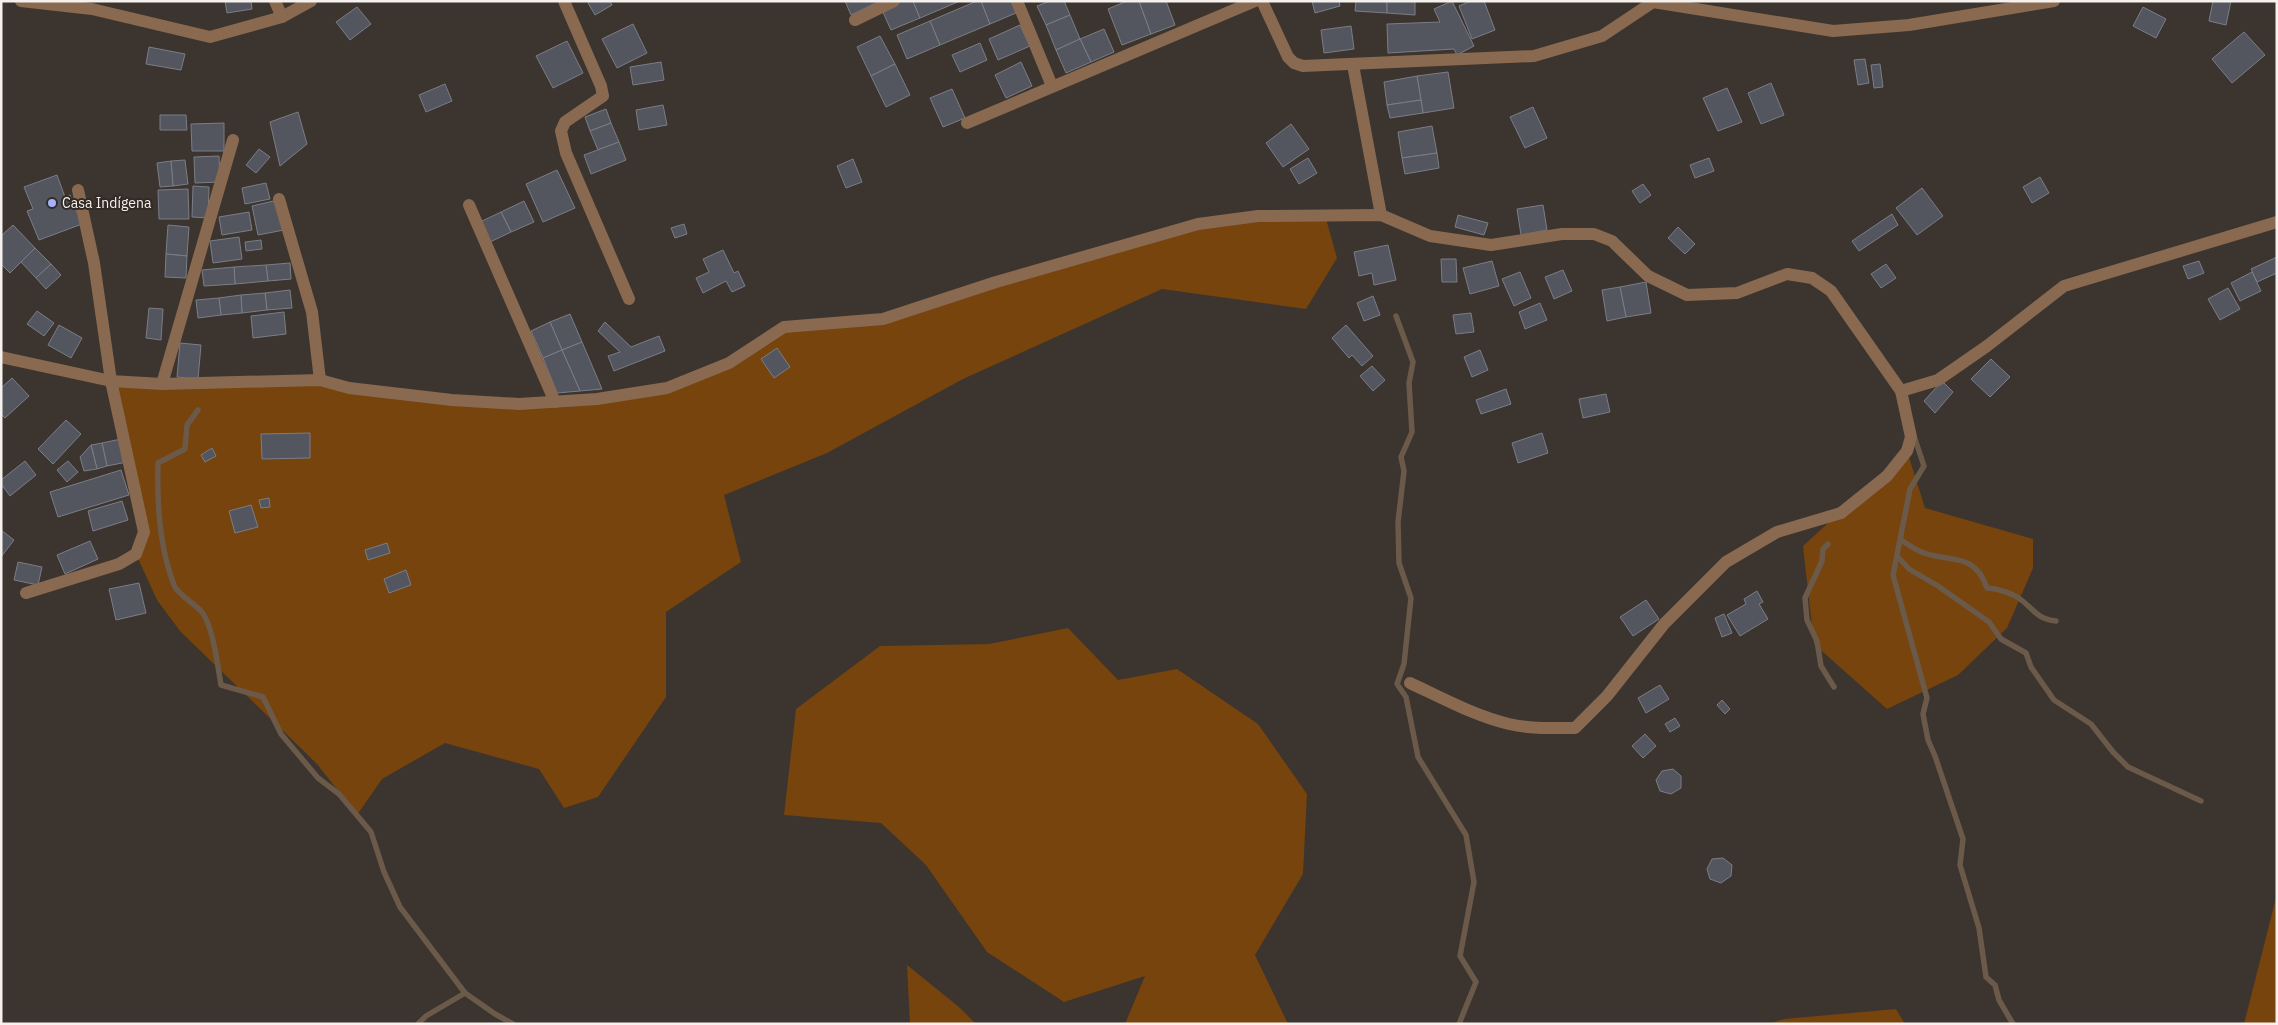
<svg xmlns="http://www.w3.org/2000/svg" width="2278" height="1025" viewBox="0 0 2278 1025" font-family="'IBM Plex Sans',sans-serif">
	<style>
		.green { fill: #76440c }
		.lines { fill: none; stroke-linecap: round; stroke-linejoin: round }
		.stream { stroke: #6b5a4a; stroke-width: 5.5 }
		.building { fill: #54565f; stroke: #7b7d87 }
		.street { stroke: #89694f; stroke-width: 12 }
		.poi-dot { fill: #a3b2fd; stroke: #322a24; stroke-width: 2 }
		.labels { text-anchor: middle; stroke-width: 4; stroke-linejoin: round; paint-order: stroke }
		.poi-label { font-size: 14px; fill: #f6f1ee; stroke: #322a24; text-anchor: start }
	</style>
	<rect width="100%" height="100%" fill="#3c342e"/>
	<!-- green -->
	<g class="green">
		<path d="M1325,215L1337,258L1306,309L1162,289L963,379L827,453L724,495L741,562L666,612V697L598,797L564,808L539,769L445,743L382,779L357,815L317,764L180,631L157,600L136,554L144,531L111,381L320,380L519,404L668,388L729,363L784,327L883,319L1198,224Z"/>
		<path d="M1907,451L1925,508L2033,539V568L2007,628L1958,675L1887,709L1814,644L1803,546Z"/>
		<path d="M1068,628L1118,680L1177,669L1258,724L1307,794L1303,874L1255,955L1288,1024H1125L1145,976L1064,1002L987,952L926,865L881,823L784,815L796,709L880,646L989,644Z"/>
		<path d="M2277,894V1024H2244Z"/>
		<path d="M907,965L959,1007L976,1024H910Z"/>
		<path d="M1896,1009L1905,1024H1768L1784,1019Z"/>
	</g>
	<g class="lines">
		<!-- stream -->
		<g class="stream">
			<path d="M1396,316L1413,362L1409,383L1412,432L1401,457L1404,471L1398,522L1399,563L1411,598L1404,664L1397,684L1406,697L1418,757L1466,835L1474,882L1460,956L1476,982L1459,1024"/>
			<path d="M198,410L187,425L185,449L158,463C157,503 159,546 174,585C178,595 194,603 201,611C213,624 218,668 221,685L263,697L281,734L318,778L339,794L371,832L384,872L400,907L465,993L495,1014L513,1024"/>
			<path d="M1915,439L1924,466L1910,489L1893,575L1927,698L1923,714L1928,740L1935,756L1963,839L1960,865L1979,928L1986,977L1995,985L1999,1000L2013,1024"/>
			<path d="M1901,540C1907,544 1913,548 1919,551C1948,564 1974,550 1987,588C1998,589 2007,591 2017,597C2033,607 2035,619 2056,621"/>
			<path d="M1828,544L1823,549L1822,561L1805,598L1807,620L1817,641L1821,666L1834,687"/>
			<path d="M1897,556L1909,569L1938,586L1989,622L2001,639L2026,653L2031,667L2054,700L2091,724L2113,752L2128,767L2201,801"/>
			<path d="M418,1024L426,1016L465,993"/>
		</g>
	</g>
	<!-- building -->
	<g class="building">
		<path d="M225,1H251L252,9L227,13Z"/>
		<path d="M591,1H610L612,5L595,15L588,3Z"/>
		<path d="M845,1H880L851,15Z"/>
		<path d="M902,1H913L920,18L891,30L882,10Z"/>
		<path d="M913,1H960L920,18Z"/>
		<path d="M977,1H981L990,24L940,45L930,21Z"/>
		<path d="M981,1H1011L1016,13L990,24Z"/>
		<path d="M1050,1H1064L1070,15L1046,25L1037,6Z"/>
		<path d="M1127,1H1139L1151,34L1122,45L1108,9Z"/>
		<path d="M1139,1H1166L1175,25L1151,34Z"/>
		<path d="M1312,1H1339L1340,6L1315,13Z"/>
		<path d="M1356,1H1387V13L1355,11Z"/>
		<path d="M1387,1H1415V15L1387,13Z"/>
		<path d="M1452,1L1474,46L1457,55L1454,49L1388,53L1387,24L1440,22L1434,9Z"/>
		<path d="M1471,1H1484L1495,30L1472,39L1459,6Z"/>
		<path d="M2213,1H2231L2226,25L2209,21Z"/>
		<path d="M357,7L371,24L350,40L336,22Z"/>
		<path d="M2143,7L2166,19L2156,38L2133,26Z"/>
		<path d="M1070,15L1080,39L1056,50L1046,25Z"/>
		<path d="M930,21L940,45L907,59L897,35Z"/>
		<path d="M633,24L647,53L617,68L602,39Z"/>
		<path d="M1020,25L1030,46L998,60L989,39Z"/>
		<path d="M1351,26L1354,49L1324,53L1321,30Z"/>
		<path d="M1104,29L1114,52L1091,62L1080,39Z"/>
		<path d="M2244,32L2265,55L2232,83L2212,59Z"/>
		<path d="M880,36L895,64L871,76L857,47Z"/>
		<path d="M1080,39L1091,62L1066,73L1056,50Z"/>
		<path d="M567,41L583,73L553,88L536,56Z"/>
		<path d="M980,43L987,60L960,72L952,55Z"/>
		<path d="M149,47L185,54L181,70L146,64Z"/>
		<path d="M1865,59L1869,83L1858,85L1854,60Z"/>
		<path d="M661,62L664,80L633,85L630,67Z"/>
		<path d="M1021,62L1032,86L1006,98L995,75Z"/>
		<path d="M895,64L910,95L886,107L871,76Z"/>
		<path d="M1880,64L1883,87L1874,88L1871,65Z"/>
		<path d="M1448,72L1454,108L1423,113L1417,76Z"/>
		<path d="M1417,76L1421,100L1387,105L1384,82Z"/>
		<path d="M1771,83L1784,115L1761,124L1748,93Z"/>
		<path d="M445,84L452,101L426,112L419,95Z"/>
		<path d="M1727,88L1742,122L1718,131L1703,98Z"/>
		<path d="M952,89L965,118L943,127L930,98Z"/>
		<path d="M1421,100L1423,113L1390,118L1387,105Z"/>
		<path d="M663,105L667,125L639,130L636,110Z"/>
		<path d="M1533,107L1547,138L1525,148L1510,117Z"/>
		<path d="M606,109L611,123L590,131L585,117Z"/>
		<path d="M298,112L307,144L280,166L270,122Z"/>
		<path d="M160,115H186L187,130H160Z"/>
		<path d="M224,123V151H192L191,124Z"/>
		<path d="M611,123L619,142L598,150L590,131Z"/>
		<path d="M1291,124L1309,149L1283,167L1266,143Z"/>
		<path d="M1432,126L1437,153L1402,158L1398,132Z"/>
		<path d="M619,142L626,160L591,174L584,155Z"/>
		<path d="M259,149L270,157L256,173L246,165Z"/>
		<path d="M1437,153L1439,168L1405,174L1402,158Z"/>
		<path d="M219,156L220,182L195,183L194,157Z"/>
		<path d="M1308,158L1317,173L1299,184L1290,169Z"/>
		<path d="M1709,158L1714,171L1695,178L1690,165Z"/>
		<path d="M853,159L862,182L846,188L837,166Z"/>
		<path d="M185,160L188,184L173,186L171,161Z"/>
		<path d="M171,161L173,186L160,187L157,163Z"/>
		<path d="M557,170L575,208L543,222L526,184Z"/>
		<path d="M57,175L65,197L70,195L82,224L39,240L27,211L33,209L24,187Z"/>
		<path d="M2040,177L2049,193L2032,203L2023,187Z"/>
		<path d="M266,183L270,199L245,204L242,188Z"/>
		<path d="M1643,184L1651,195L1640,203L1632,191Z"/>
		<path d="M193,186L209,187L208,218L192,217Z"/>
		<path d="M1922,188L1943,216L1917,235L1896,208Z"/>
		<path d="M188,189L189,219H159L158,190Z"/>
		<path d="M278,200L284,230L258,235L252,206Z"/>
		<path d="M524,201L534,222L511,232L501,212Z"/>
		<path d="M1543,205L1547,230L1521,235L1517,209Z"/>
		<path d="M249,212L252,230L222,235L219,217Z"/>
		<path d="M501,212L511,232L490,242L480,222Z"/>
		<path d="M1892,214L1898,225L1859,251L1852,241Z"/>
		<path d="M1458,215L1488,223L1484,235L1455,227Z"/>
		<path d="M684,224L687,234L675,238L671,228Z"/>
		<path d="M13,225L35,248L10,273L1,264V236Z"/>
		<path d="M168,225L189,227L187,256L166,254Z"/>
		<path d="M1678,227L1695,244L1685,254L1668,238Z"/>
		<path d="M239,237L242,259L213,263L210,241Z"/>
		<path d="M261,240L262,249L246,251L245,242Z"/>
		<path d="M1388,245L1396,280L1374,285L1372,273L1359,276L1354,252Z"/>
		<path d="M35,248L51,264L36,278L21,262Z"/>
		<path d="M723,250L734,273L738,271L745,286L732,292L726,281L703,293L696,278L709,272L703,259Z"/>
		<path d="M166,254L187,256L186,278L165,277Z"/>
		<path d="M2277,257V273L2257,282L2251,269Z"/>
		<path d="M1441,259H1456L1457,282H1442Z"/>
		<path d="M1492,261L1499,286L1470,294L1463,268Z"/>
		<path d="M2199,261L2204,273L2188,279L2183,266Z"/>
		<path d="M290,263L291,279L268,281L266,265Z"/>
		<path d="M51,264L61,275L46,289L36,278Z"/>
		<path d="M1886,264L1896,278L1881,288L1871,274Z"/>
		<path d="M266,265L268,281L235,284L234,267Z"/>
		<path d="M234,267L235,284L204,286L202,270Z"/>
		<path d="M1563,270L1572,291L1554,299L1545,277Z"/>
		<path d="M1520,272L1531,298L1514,306L1502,279Z"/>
		<path d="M2252,272L2261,291L2240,301L2231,283Z"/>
		<path d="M1646,282L1651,313L1626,317L1620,287Z"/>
		<path d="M1620,287L1626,317L1607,321L1602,290Z"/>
		<path d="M2228,288L2240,309L2220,320L2208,299Z"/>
		<path d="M290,290L292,308L267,310L265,293Z"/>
		<path d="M265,293L267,310L242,313L241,295Z"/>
		<path d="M241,295L242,313L221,315L219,298Z"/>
		<path d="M1373,296L1380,315L1364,321L1357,303Z"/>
		<path d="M219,298L221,315L198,318L196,300Z"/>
		<path d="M1540,303L1547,320L1525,329L1519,312Z"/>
		<path d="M149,308L163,309L161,340L146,338Z"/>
		<path d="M37,311L54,323L44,336L27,324Z"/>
		<path d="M284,312L286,334L253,338L251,316Z"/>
		<path d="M1471,313L1474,332L1456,334L1453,315Z"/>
		<path d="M570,314L582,342L562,350L550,322Z"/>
		<path d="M550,322L562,350L543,358L531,331Z"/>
		<path d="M605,322L631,347L659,336L665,351L614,371L608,356L620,352L598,331Z"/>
		<path d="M59,325L82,338L71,358L48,345Z"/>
		<path d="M1346,325L1373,356L1362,366L1352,355L1349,358L1332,338Z"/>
		<path d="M582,342L602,389L580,391L562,350Z"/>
		<path d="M180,343L201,345L198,379L177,377Z"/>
		<path d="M777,348L790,367L774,378L761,359Z"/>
		<path d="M562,350L580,391L557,393L543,358Z"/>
		<path d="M1480,350L1488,370L1472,377L1464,357Z"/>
		<path d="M1991,359L2010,377L1990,397L1971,379Z"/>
		<path d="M1372,366L1385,380L1373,391L1360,376Z"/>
		<path d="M12,378L29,396L5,418L1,414V388Z"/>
		<path d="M1942,381L1953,392L1935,413L1924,401Z"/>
		<path d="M1506,389L1511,404L1481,414L1476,400Z"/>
		<path d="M1606,394L1610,412L1583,418L1579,399Z"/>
		<path d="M66,420L81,434L53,464L38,449Z"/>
		<path d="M310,433V458L262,459L261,434Z"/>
		<path d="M1542,433L1548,453L1518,463L1512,443Z"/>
		<path d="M121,439L127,462L107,466L102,443Z"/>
		<path d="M102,443L107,466L97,469L91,445Z"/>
		<path d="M91,445L97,469L84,471L80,457Z"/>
		<path d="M212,448L216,456L205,462L201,455Z"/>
		<path d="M25,461L36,475L10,496L1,484V480Z"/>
		<path d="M68,461L78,472L67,482L57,470Z"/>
		<path d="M121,470L129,495L58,517L50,492Z"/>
		<path d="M269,498L270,507L261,508L259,500Z"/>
		<path d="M122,501L128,520L93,531L88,511Z"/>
		<path d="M251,505L258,527L235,533L229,511Z"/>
		<path d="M1,530L14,540L1,557Z"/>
		<path d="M90,541L98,559L65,574L57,555Z"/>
		<path d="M387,543L390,553L368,560L365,550Z"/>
		<path d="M18,562L42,567L38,585L14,580Z"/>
		<path d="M406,570L411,585L389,593L384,579Z"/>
		<path d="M139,583L146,613L116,620L109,589Z"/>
		<path d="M1757,591L1763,602L1759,604L1768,619L1740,636L1727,615L1746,604L1744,599Z"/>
		<path d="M1646,600L1659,619L1633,636L1620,617Z"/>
		<path d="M1724,614L1732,633L1722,637L1715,618Z"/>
		<path d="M1660,685L1669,699L1646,713L1638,698Z"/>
		<path d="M1722,700L1730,709L1725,714L1717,705Z"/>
		<path d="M1675,718L1680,726L1670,732L1665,724Z"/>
		<path d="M1645,734L1656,746L1643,758L1632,746Z"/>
		<path d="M1673,769L1681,776V788L1671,794L1660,791L1656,780L1662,771Z"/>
		<path d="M1723,858L1732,865L1731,876L1721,883L1710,879L1707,869L1712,859Z"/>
	</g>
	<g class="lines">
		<!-- street -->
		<g class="street">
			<path d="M21,1L92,9L210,37L282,17L311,1"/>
			<path d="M275,1L282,17"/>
			<path d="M564,1L601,86L603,96L565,122L561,131L566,153L629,299"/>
			<path d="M1017,1L1052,86"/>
			<path d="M1262,1L1288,57L1294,63L1303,66L1534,56L1602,36L1653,2L1833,31L1909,25L2054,1"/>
			<path d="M855,20L894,1"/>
			<path d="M1353,65L1381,215"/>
			<path d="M967,123L1255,1"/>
			<path d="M279,199L312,312L320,380"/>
			<path d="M469,205L555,402"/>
			<path d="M1,357L111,381L162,384L320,380L349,388L452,400L519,404L597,399L667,388L729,363L784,327L883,319L996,282L1198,224L1258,216L1381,215L1430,236L1491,245L1562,234H1594L1612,241L1648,276L1687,295L1737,293L1787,274L1812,278L1831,291L1901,391L1911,437L1907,451L1887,476L1841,513L1777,532L1726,562L1664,624L1607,696L1575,728C1553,728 1530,729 1509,724C1475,716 1442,698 1410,683"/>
			<path d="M162,384L233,140"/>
			<path d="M1901,391L1938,380L1987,346L2064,286L2277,222"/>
			<path d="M26,593L119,564L136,554L144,532L111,381L94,263L78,190"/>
		</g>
	</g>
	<!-- markers -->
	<circle class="poi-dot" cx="52" cy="203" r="5"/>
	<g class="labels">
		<!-- poi labels -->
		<g class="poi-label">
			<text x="62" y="208">Casa Indígena</text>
		</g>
	</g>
	<!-- border -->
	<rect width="2278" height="1025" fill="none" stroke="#f6f1ee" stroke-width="5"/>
</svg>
